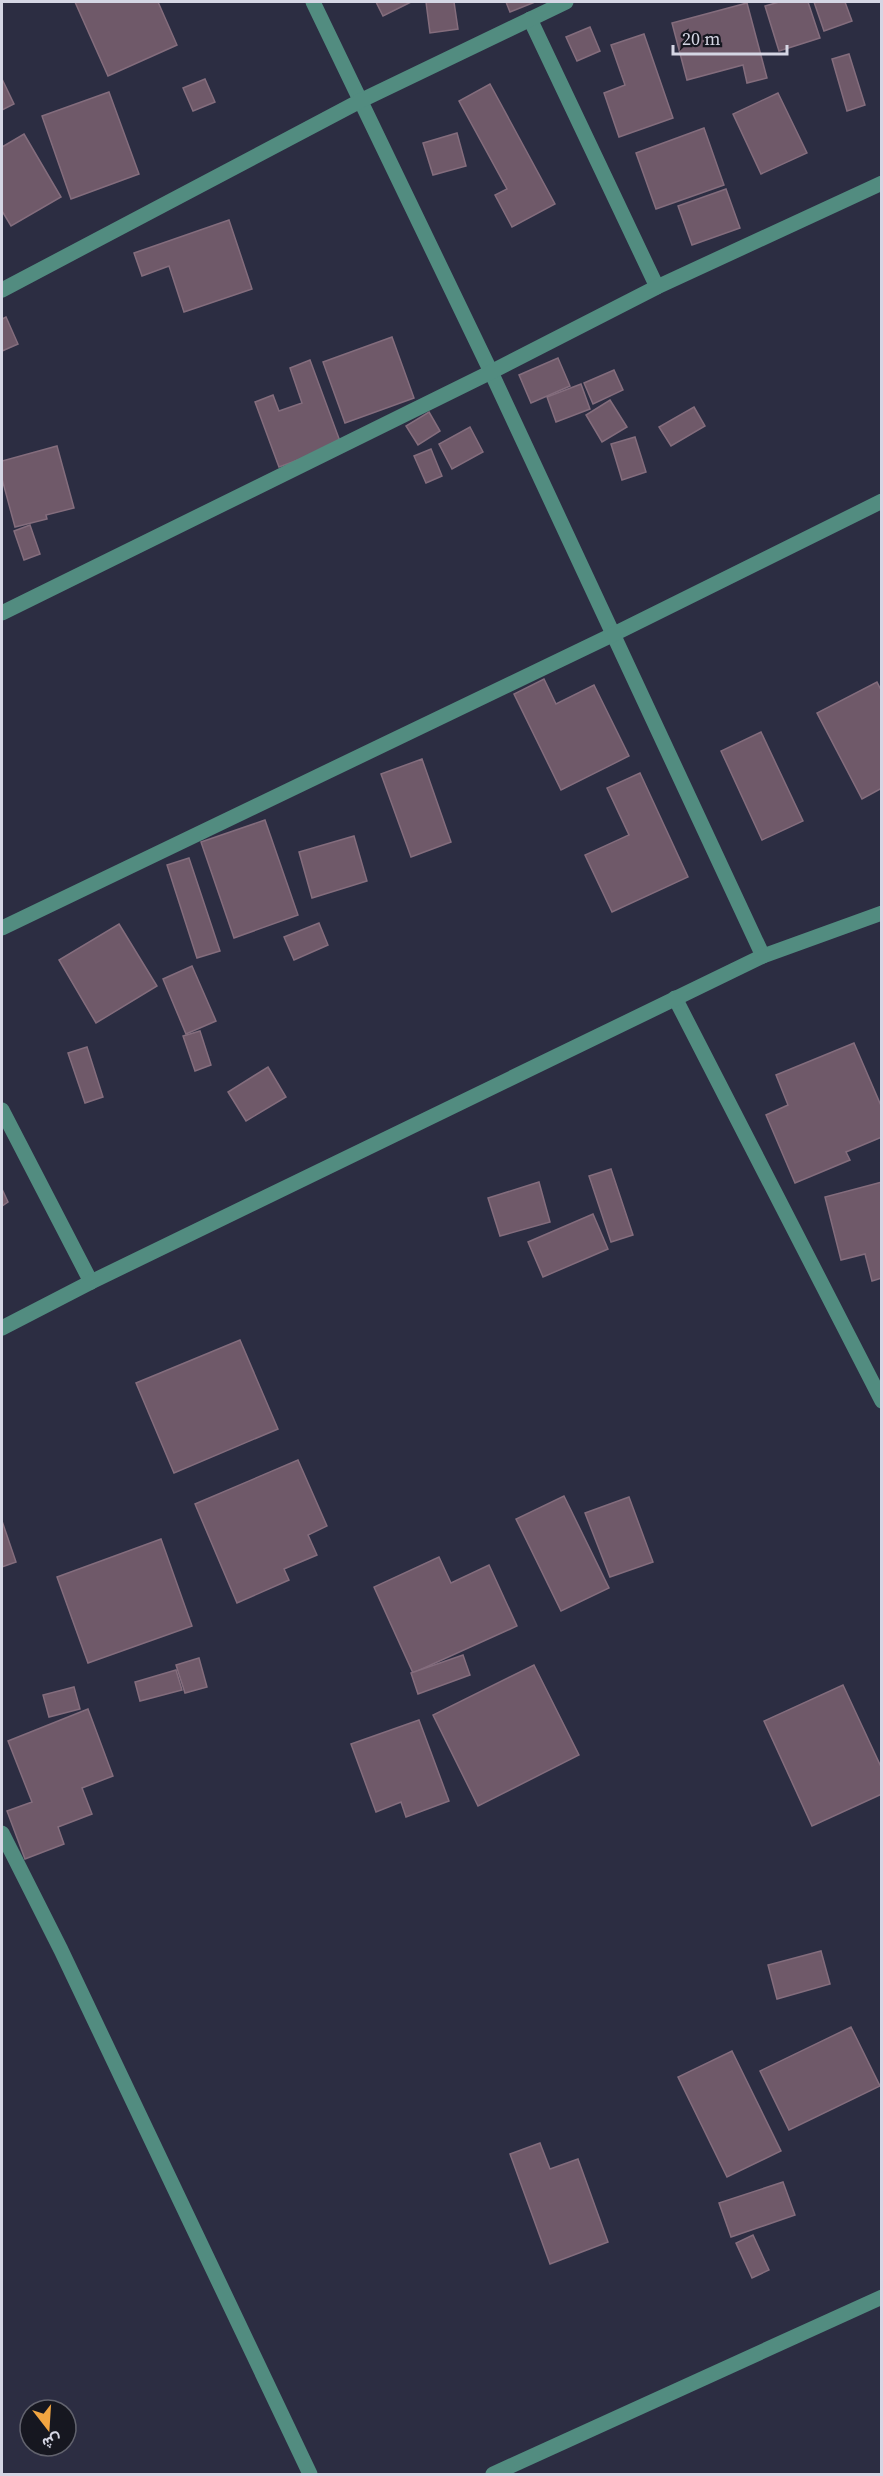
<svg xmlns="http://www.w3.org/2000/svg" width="883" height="2476" viewBox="0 0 883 2476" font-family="'Source Serif 4',Vazirmatn,serif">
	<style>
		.building { fill: #6f5969; stroke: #846d7d; stroke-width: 1.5 }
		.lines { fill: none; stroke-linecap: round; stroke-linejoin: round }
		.minor { stroke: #528c80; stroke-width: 15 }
	</style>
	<rect width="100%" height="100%" fill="#2c2d42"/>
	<!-- building -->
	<g class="building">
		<path d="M75,2H158L177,45L108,76Z"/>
		<path d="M376,2H411L383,16Z"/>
		<path d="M426,2H454L458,29L430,33Z"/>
		<path d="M506,2H535L510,12Z"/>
		<path d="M779,2H808L820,38L779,51L765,6Z"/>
		<path d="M814,2H845L852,21L824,31Z"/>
		<path d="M747,3L767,78L747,83L743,65L687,80L672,23Z"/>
		<path d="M590,27L600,51L577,61L566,37Z"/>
		<path d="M644,34L673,118L619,137L604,93L625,85L611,45Z"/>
		<path d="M849,54L865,105L847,111L832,59Z"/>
		<path d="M2,79L14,104L2,110Z"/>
		<path d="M205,79L215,102L193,111L183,88Z"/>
		<path d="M490,84L555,204L512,227L495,195L507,189L459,101Z"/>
		<path d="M109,92L139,174L71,199L42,116Z"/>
		<path d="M778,93L807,153L761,174L733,114Z"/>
		<path d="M704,128L724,185L656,209L636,153Z"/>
		<path d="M457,133L466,166L433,175L423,143Z"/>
		<path d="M24,134L61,197L11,226L2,211V147Z"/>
		<path d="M726,189L740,228L692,245L678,206Z"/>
		<path d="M229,220L252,289L184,312L169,266L142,276L134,253Z"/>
		<path d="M6,317L18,344L2,351V319Z"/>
		<path d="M392,337L414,398L345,423L323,362Z"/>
		<path d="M558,358L570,386L531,403L519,375Z"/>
		<path d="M310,360L341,444L279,467L255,402L273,395L279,411L302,403L290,368Z"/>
		<path d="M614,370L623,390L593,404L584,383Z"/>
		<path d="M581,384L590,409L556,422L547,397Z"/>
		<path d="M610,400L627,427L602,442L586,415Z"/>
		<path d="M694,407L705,426L671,446L659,427Z"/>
		<path d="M429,412L440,431L418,445L406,426Z"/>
		<path d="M470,427L483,452L452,469L439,444Z"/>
		<path d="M635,437L646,472L622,480L611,444Z"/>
		<path d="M57,446L74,508L46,515L47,519L15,527L2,479V461Z"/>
		<path d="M431,449L442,476L426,483L414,456Z"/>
		<path d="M30,525L40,554L24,560L14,531Z"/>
		<path d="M544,679L556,704L594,685L629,756L561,790L514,694Z"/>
		<path d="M877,682L882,692V788L862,799L817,713Z"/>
		<path d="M761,732L803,821L762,840L721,751Z"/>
		<path d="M422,759L451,842L411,857L381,774Z"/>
		<path d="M640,773L688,877L612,912L585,855L629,835L607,788Z"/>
		<path d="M265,820L298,915L234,938L201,842Z"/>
		<path d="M354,836L367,881L312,898L299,852Z"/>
		<path d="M189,858L220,951L197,958L167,865Z"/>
		<path d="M319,923L328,945L294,960L284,937Z"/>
		<path d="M119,924L157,986L96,1023L59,960Z"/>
		<path d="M192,966L216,1021L186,1034L163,979Z"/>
		<path d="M200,1031L211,1065L195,1071L183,1036Z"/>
		<path d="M854,1043L882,1108V1137L846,1152L850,1160L795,1183L766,1115L788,1105L776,1075Z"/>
		<path d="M87,1047L103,1097L85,1103L68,1053Z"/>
		<path d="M268,1067L286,1097L246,1121L228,1092Z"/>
		<path d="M611,1169L633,1235L611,1242L589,1176Z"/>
		<path d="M539,1182L550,1222L500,1236L488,1198Z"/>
		<path d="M882,1182V1278L872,1281L865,1254L841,1260L825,1197Z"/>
		<path d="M2,1189L8,1202L2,1206Z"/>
		<path d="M593,1214L608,1249L543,1277L528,1242Z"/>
		<path d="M240,1340L278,1429L174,1473L136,1383Z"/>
		<path d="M298,1460L327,1526L308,1535L317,1555L284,1569L289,1580L237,1603L195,1504Z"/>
		<path d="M564,1496L609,1588L561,1611L516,1519Z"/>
		<path d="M629,1497L653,1562L610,1577L585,1513Z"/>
		<path d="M2,1521L16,1562L2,1567Z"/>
		<path d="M161,1539L192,1626L88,1663L57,1577Z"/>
		<path d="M439,1557L451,1583L489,1565L517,1626L413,1673L374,1587Z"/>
		<path d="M463,1655L470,1675L418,1694L411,1673Z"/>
		<path d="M199,1658L207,1687L185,1693L176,1665Z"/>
		<path d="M534,1665L579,1755L478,1806L433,1715Z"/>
		<path d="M176,1670L182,1690L140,1701L135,1682Z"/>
		<path d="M843,1685L882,1769V1794L812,1826L764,1721Z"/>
		<path d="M74,1687L80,1709L49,1717L43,1695Z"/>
		<path d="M88,1709L113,1776L82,1788L92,1814L58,1827L64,1844L25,1859L7,1811L32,1802L8,1741Z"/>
		<path d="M419,1720L449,1801L406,1817L401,1802L376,1812L351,1744Z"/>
		<path d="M821,1951L830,1984L777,1999L768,1965Z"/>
		<path d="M851,2027L880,2086L789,2130L760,2071Z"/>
		<path d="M732,2051L781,2151L727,2177L678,2077Z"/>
		<path d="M540,2143L550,2169L578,2159L608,2242L550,2264L510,2154Z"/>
		<path d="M783,2182L795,2215L731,2237L719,2203Z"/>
		<path d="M753,2235L769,2270L752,2278L736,2243Z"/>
	</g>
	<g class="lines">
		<!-- minor -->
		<g class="minor">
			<path d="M313,2L491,372L763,956"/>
			<path d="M530,19L657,287"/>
			<path d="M2,290L360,101L566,2"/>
			<path d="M2,613L491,372L657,287L882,183"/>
			<path d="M2,928L612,635L882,501"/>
			<path d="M675,998L882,1401"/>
			<path d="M2,1110L91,1282"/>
			<path d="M2,1328L91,1282L763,956L882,913"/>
			<path d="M2,1833L61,1950L310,2474"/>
			<path d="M493,2474L882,2297"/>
		</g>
	</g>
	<!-- border -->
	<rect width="883" height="2476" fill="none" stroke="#d5d6e4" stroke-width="6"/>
	<!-- north arrow -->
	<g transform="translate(48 2428) rotate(163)"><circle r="28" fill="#161720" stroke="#62636e" stroke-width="1.5"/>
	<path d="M0-4.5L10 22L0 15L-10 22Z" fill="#f2a541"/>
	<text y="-9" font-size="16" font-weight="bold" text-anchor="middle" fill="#d5d6e4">ش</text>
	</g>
	<!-- scale -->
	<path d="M673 45v9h114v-9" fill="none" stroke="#d5d6e4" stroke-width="3"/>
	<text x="682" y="45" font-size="18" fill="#d5d6e4" stroke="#161720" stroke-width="4.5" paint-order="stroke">20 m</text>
</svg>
